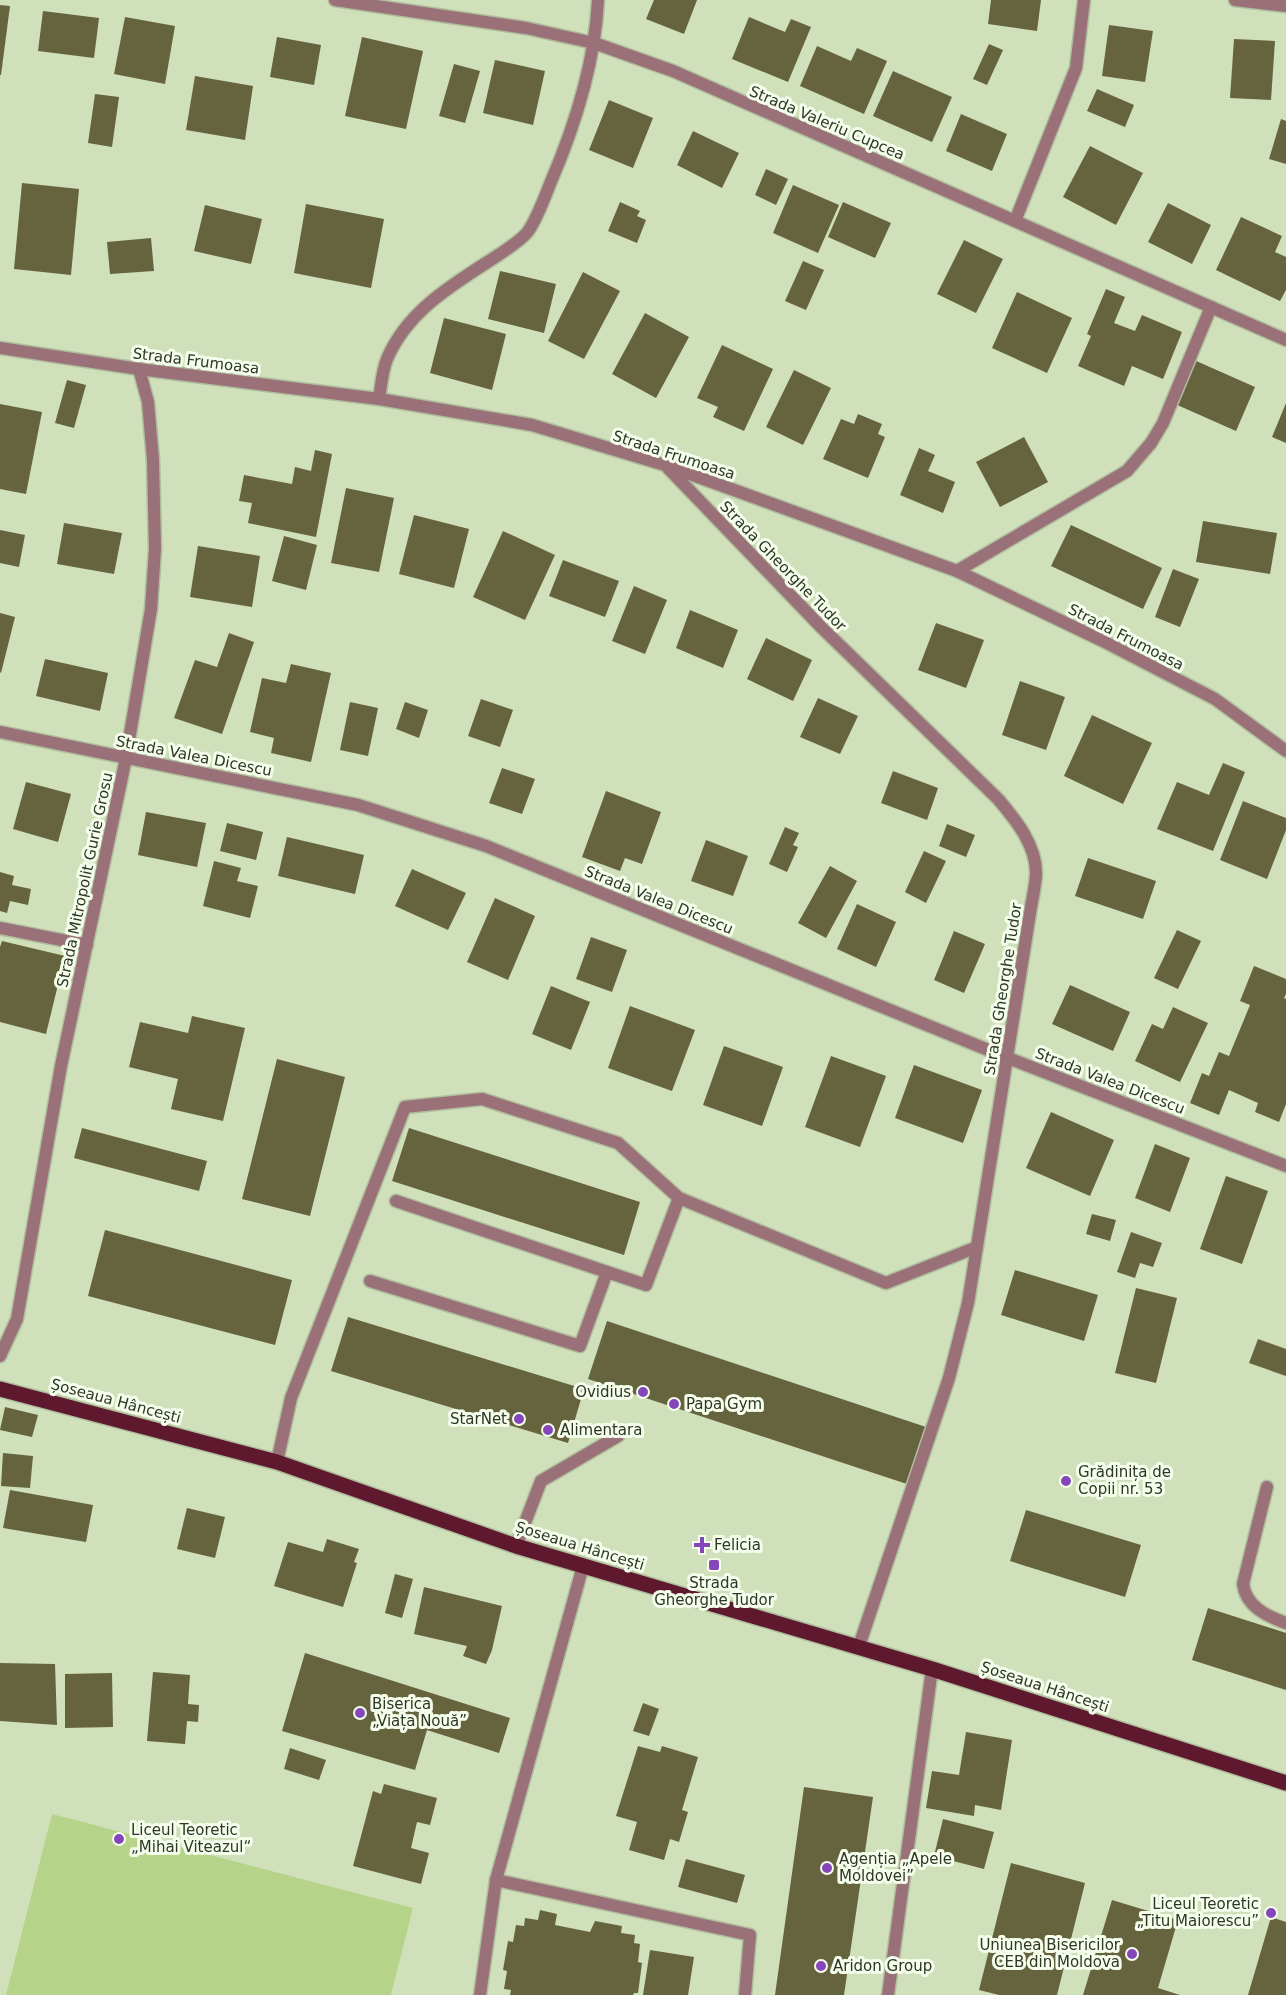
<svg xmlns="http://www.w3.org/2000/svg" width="1286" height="1995" viewBox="0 0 1286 1995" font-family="'DejaVu Sans',sans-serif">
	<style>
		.green { fill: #b6d38a }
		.building { fill: #65643f }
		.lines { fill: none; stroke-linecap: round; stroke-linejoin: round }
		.lane-casing { stroke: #b0be9d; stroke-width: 15 }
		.street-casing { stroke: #b0be9d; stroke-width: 15 }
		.primary-casing { stroke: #b0be9d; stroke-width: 18 }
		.lane { stroke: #9b7179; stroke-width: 12 }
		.street { stroke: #9b7179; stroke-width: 12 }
		.primary { stroke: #5f192f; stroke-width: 15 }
		.poi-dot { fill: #8546bb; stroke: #f5feeb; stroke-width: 2 }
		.labels { text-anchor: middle; stroke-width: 6; stroke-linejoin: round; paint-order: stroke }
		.street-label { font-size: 15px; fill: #2f3527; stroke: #f5feeb }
		.poi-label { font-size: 15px; fill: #2f3527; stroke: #f5feeb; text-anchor: start }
	</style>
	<rect width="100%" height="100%" fill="#d0e0ba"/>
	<!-- green -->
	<path class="green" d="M52,1814L413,1908L391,1995H6Z"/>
	<!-- building -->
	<g class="building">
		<path d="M654,0H697L684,34L646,19Z"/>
		<path d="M991,0H1041L1037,31L988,24Z"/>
		<path d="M0,5L10,6L1,75H0Z"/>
		<path d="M43,11L99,18L94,58L38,51Z"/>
		<path d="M125,17L175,26L165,84L114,74Z"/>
		<path d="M749,17L785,32L791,19L811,27L788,82L732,59Z"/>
		<path d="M1109,25L1153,31L1145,82L1102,76Z"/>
		<path d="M277,37L321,45L314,85L270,77Z"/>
		<path d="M362,37L423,51L406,129L345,116Z"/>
		<path d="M1234,39L1275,41L1271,100L1230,98Z"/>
		<path d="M989,44L1003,50L987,85L973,79Z"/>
		<path d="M817,46L851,61L857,48L887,61L864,114L800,86Z"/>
		<path d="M495,60L545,71L533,125L483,113Z"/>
		<path d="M454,64L480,71L465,123L439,116Z"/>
		<path d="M893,71L952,97L932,142L873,116Z"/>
		<path d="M195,76L253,86L245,140L186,130Z"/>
		<path d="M1097,89L1134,105L1125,127L1087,111Z"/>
		<path d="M95,94L119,97L112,147L88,143Z"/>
		<path d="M609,100L653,118L633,168L589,150Z"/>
		<path d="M961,114L1007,134L992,171L946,151Z"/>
		<path d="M1281,119L1286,121V164L1269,159Z"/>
		<path d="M693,131L739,153L722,188L677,165Z"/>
		<path d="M1090,146L1143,173L1116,225L1063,197Z"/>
		<path d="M766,169L788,179L776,205L755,195Z"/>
		<path d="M22,183L79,189L71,275L14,269Z"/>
		<path d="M793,185L839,205L818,253L773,233Z"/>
		<path d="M620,202L640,211L637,216L646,220L637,243L608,231Z"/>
		<path d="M843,202L891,223L875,258L828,237Z"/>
		<path d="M1168,203L1211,225L1192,264L1148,242Z"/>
		<path d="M306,204L384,219L371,288L294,273Z"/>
		<path d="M205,205L262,219L251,264L194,251Z"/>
		<path d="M1241,217L1282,236L1275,252L1286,257V290L1280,301L1216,270Z"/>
		<path d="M151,238L154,271L110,274L107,242Z"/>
		<path d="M964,240L1003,259L976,313L937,294Z"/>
		<path d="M803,261L824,270L806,310L785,301Z"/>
		<path d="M500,271L556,284L544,333L488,319Z"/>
		<path d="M583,272L620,291L584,359L548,341Z"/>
		<path d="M1106,289L1125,297L1114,323L1135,331L1142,315L1182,332L1163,379L1132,366L1124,386L1078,366L1091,336L1087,334Z"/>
		<path d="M1017,292L1072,318L1047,373L992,348Z"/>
		<path d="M645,313L689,337L656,398L612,374Z"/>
		<path d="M444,318L506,334L492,390L430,373Z"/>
		<path d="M722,345L773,369L744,431L713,417L718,407L697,398Z"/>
		<path d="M1194,360L1255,387L1236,431L1175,404Z"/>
		<path d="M794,370L831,388L803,445L766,427Z"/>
		<path d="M67,380L86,385L74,428L55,423Z"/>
		<path d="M1286,403V443L1272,437Z"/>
		<path d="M0,404L42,412L26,494L0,489Z"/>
		<path d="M858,414L882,424L878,434L885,437L868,478L823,459L841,419L854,424Z"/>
		<path d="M1024,437L1048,482L1000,507L976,462Z"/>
		<path d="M919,448L935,455L928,471L955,482L943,513L900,495Z"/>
		<path d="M315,450L332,454L316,537L248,523L252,503L239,501L244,475L292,484L295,467L311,471Z"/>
		<path d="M346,488L394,498L379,572L331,563Z"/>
		<path d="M414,515L469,529L454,588L399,574Z"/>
		<path d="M1203,521L1277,533L1270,574L1196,562Z"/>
		<path d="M64,523L122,533L114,574L57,564Z"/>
		<path d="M1071,525L1162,568L1143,609L1051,566Z"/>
		<path d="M0,530L25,535L19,567L0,563Z"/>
		<path d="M503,531L555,555L525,620L473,597Z"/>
		<path d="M284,536L317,545L306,590L272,581Z"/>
		<path d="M198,546L260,556L252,607L190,597Z"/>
		<path d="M563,560L619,581L605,617L549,596Z"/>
		<path d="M1173,569L1199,579L1180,627L1155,617Z"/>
		<path d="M634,586L667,600L645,654L612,641Z"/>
		<path d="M690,610L738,630L723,668L676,648Z"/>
		<path d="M0,613L15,617L1,673L0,672Z"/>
		<path d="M936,623L984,640L966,688L918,670Z"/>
		<path d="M229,633L254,642L222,734L174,718L195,660L217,667Z"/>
		<path d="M766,638L812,660L793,701L747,679Z"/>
		<path d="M45,659L108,673L100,711L36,696Z"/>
		<path d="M291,664L331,673L311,762L271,753L274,738L250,732L262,678L286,683Z"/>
		<path d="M1020,681L1065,697L1046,750L1002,735Z"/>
		<path d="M818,698L858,716L840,754L800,737Z"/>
		<path d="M481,699L513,710L500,747L468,736Z"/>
		<path d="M350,702L378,708L368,756L340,750Z"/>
		<path d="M405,702L428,710L419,738L396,729Z"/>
		<path d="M1092,715L1152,743L1123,804L1064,776Z"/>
		<path d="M1223,763L1245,772L1213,851L1157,829L1177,782L1209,795Z"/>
		<path d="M502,768L535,779L522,814L489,803Z"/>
		<path d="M893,771L938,788L927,820L881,803Z"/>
		<path d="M26,782L71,794L58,842L13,829Z"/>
		<path d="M606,791L661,812L642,864L625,858L620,871L582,857Z"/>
		<path d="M1243,801L1286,818V830L1267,879L1220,860Z"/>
		<path d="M146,812L206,823L197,867L138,855Z"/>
		<path d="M227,823L263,832L256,860L220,851Z"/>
		<path d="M947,824L975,835L966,857L939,846Z"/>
		<path d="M785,827L799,833L793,845L798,847L787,872L769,864Z"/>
		<path d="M287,837L364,855L355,894L278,876Z"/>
		<path d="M706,840L748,856L733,896L691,881Z"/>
		<path d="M924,851L946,861L926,903L905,892Z"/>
		<path d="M1088,858L1156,881L1143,919L1075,896Z"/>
		<path d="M214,861L241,868L237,881L258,886L250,918L203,906Z"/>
		<path d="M830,866L857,881L826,938L798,923Z"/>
		<path d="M412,869L466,893L448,930L395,906Z"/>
		<path d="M0,872L14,876L12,885L31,889L28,905L10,901L7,913L0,911Z"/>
		<path d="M495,898L535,916L508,980L467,962Z"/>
		<path d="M857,904L896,922L876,967L837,949Z"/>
		<path d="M1177,930L1201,941L1178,989L1154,978Z"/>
		<path d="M954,931L985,944L964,993L934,980Z"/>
		<path d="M591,937L627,950L612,992L576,979Z"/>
		<path d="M2,941L65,956L46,1034L0,1022V947Z"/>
		<path d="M1254,966L1286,979V994L1284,998L1286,999V1104L1279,1122L1255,1112L1258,1103L1229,1090L1219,1115L1190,1103L1202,1073L1209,1076L1219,1052L1229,1056L1250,1005L1240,1001Z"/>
		<path d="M1070,985L1130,1012L1113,1051L1052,1024Z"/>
		<path d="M551,986L590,1002L571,1050L532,1034Z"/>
		<path d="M630,1006L695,1030L672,1091L608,1068Z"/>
		<path d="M1173,1007L1208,1023L1180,1082L1135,1061L1152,1024L1163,1029Z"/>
		<path d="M192,1016L245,1028L223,1121L171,1109L178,1079L129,1067L140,1022L188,1033Z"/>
		<path d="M724,1046L783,1067L762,1126L703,1105Z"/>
		<path d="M831,1056L886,1076L860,1147L805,1127Z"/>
		<path d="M277,1059L345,1077L310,1216L242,1199Z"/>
		<path d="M914,1065L982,1090L963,1143L895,1118Z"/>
		<path d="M1051,1112L1114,1140L1090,1196L1026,1168Z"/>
		<path d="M82,1128L207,1161L199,1191L74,1158Z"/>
		<path d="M409,1128L640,1202L624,1255L392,1181Z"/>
		<path d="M1155,1144L1190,1158L1170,1212L1135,1198Z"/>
		<path d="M1226,1176L1268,1191L1242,1264L1200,1249Z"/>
		<path d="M1092,1214L1116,1220L1110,1241L1086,1234Z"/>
		<path d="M105,1230L292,1280L275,1345L88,1296Z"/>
		<path d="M1131,1232L1162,1243L1153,1267L1140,1263L1135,1278L1117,1272Z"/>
		<path d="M1015,1270L1098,1295L1084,1341L1001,1315Z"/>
		<path d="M1136,1288L1177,1298L1156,1383L1115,1373Z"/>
		<path d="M348,1317L584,1389L568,1443L331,1371Z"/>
		<path d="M607,1321L929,1428L910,1485L588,1379Z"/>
		<path d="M1258,1339L1286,1349V1376L1249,1363Z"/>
		<path d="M5,1407L38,1415L32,1437L0,1430Z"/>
		<path d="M3,1453L33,1456L30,1488L1,1486Z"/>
		<path d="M10,1490L93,1505L86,1542L3,1528Z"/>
		<path d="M187,1508L225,1517L215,1558L177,1549Z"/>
		<path d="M1026,1510L1141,1545L1125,1597L1010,1561Z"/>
		<path d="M327,1539L359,1549L354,1562L357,1563L343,1607L274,1586L288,1542L323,1552Z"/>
		<path d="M395,1574L413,1579L402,1618L385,1613Z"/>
		<path d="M424,1587L502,1606L492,1650L486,1664L463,1656L467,1646L414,1634Z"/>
		<path d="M1208,1608L1286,1633V1690L1192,1660Z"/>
		<path d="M305,1653L510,1718L499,1753L427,1730L415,1770L282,1731Z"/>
		<path d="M0,1663L55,1664L57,1725L0,1721Z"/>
		<path d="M153,1672L190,1675L188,1704L199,1705L198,1722L187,1721L185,1744L147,1741Z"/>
		<path d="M112,1673L113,1727L65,1728V1674Z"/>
		<path d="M643,1703L659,1709L649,1736L633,1731Z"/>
		<path d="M966,1732L1012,1740L1001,1810L975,1805L974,1816L926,1808L932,1771L959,1775Z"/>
		<path d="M638,1746L660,1752L662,1746L698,1757L682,1810L688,1812L679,1842L670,1839L664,1860L629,1850L637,1822L616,1816Z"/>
		<path d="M290,1748L326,1760L319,1780L284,1769Z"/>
		<path d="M384,1784L437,1798L430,1825L417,1822L411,1848L429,1853L421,1884L353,1866L373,1791L381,1794Z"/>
		<path d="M804,1787L873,1797L844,1995H775Z"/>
		<path d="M943,1819L994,1832L984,1869L934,1856Z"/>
		<path d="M686,1859L745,1875L737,1903L678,1887Z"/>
		<path d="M1011,1863L1085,1883L1057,1995H999L979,1990Z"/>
		<path d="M1112,1900L1178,1920L1158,1988L1180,1995H1083Z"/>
		<path d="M540,1910L557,1914L555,1925L590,1932L595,1921L622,1926L621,1933L635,1935L634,1943L640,1944L638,1962L642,1963L638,1993H634L633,1995H510L511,1990L504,1989L507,1971L503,1970L508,1941L513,1942L516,1925L524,1926L525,1918L538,1920Z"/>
		<path d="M1271,1917L1286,1922V1995H1248Z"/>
		<path d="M650,1950L694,1957L688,1995H643Z"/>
	</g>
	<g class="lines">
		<!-- lane casing -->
		<g class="lane-casing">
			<g id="lane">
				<path d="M0,928L87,945"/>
				<path d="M607,1272L646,1285L679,1198"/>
				<path d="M370,1281L580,1346L607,1272L396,1201"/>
				<path d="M277,1462L291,1398L405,1107L482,1099L618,1143L679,1198L886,1283L977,1247"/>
				<path d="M1267,1487L1243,1584C1246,1606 1266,1616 1286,1623"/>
				<path d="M516,1546L541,1481L618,1436"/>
				<path d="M496,1880L750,1935L745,1995"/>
				<path d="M480,1995L496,1880L583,1566"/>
			</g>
		</g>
		<!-- street casing -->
		<g class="street-casing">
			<g id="street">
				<path d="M335,0L526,28L594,43L673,71L1286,340"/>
				<path d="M1235,0L1286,6"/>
				<path d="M1015,221L1076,68L1084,0"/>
				<path d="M0,348L139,369L379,399L532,425L665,465L957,571L1103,641L1215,699L1286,751"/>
				<path d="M379,399C381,387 382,371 387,359C406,314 447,288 486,263C497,256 523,240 529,230C538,216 544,199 550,184C575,126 595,64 598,0"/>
				<path d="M668,468L821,627L998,799C1016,820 1037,846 1036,875C1035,888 1032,901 1030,913L968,1303L949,1378L859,1646"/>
				<path d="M957,571L1127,471L1151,443L1163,423L1211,307"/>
				<path d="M0,732L358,805L486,846L1008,1058L1286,1166"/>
				<path d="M0,1356L17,1319L61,1066L126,758L151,609L155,549L153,460L148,402L139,369"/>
				<path d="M888,1995L932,1669"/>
			</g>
		</g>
		<!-- primary casing -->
		<g class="primary-casing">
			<path id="primary" d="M0,1389L277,1462L516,1546L932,1669L1286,1783"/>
		</g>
		<!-- lane -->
		<use href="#lane" class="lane"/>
		<!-- street -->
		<use href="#street" class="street"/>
		<!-- primary -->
		<use href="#primary" class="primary"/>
	</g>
	<!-- markers -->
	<g class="poi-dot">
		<circle cx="643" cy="1392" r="6"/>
		<circle cx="674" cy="1404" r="6"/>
		<circle cx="519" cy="1419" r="6"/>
		<circle cx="548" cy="1430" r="6"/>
		<circle cx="1066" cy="1481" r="6"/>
		<path d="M699 1536h6v6h6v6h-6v6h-6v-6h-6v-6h6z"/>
		<rect x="708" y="1559" width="12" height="12" rx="3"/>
		<circle cx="360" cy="1713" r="6"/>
		<circle cx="119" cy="1839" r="6"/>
		<circle cx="827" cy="1868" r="6"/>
		<circle cx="1271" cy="1913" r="6"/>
		<circle cx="1132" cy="1954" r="6"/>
		<circle cx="821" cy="1966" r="6"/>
	</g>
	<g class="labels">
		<!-- street labels -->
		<g class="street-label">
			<text transform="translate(827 123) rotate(23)" y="5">Strada Valeriu Cupcea</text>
			<text transform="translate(196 361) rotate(7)" y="5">Strada Frumoasa</text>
			<text transform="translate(674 455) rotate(18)" y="5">Strada Frumoasa</text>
			<text transform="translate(783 566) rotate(46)" y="5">Strada Gheorghe Tudor</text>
			<text transform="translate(1126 637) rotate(27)" y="5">Strada Frumoasa</text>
			<text transform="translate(194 756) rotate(11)" y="5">Strada Valea Dicescu</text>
			<text transform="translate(85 880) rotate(-78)" y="5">Strada Mitropolit Gurie Grosu</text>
			<text transform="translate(659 900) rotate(22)" y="5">Strada Valea Dicescu</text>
			<text transform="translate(1003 989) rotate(-81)" y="5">Strada Gheorghe Tudor</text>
			<text transform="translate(1110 1081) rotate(21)" y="5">Strada Valea Dicescu</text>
			<text transform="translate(116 1401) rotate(15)" y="5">Șoseaua Hâncești</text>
			<text transform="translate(580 1546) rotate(17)" y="5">Șoseaua Hâncești</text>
			<text transform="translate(1045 1687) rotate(18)" y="5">Șoseaua Hâncești</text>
		</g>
		<!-- poi labels -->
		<g class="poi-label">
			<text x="631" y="1397" text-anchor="end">Ovidius</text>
			<text x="686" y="1409">Papa Gym</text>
			<text x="507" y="1424" text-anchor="end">StarNet</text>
			<text x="560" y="1435">Alimentara</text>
			<text x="1078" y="1477">Grădinița de<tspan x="1078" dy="17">Copii nr. 53</tspan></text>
			<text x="714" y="1550">Felicia</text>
			<text x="714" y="1588" text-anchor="middle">Strada<tspan x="714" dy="17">Gheorghe Tudor</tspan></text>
			<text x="372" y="1709">Biserica<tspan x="372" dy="17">„Viața Nouă”</tspan></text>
			<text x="131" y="1835">Liceul Teoretic<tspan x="131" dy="17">„Mihai Viteazul“</tspan></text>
			<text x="839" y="1864">Agenția „Apele<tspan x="839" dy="17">Moldovei”</tspan></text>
			<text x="1259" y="1909" text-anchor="end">Liceul Teoretic<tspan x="1259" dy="17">„Titu Maiorescu”</tspan></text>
			<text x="1120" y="1950" text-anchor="end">Uniunea Bisericilor<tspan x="1120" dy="17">CEB din Moldova</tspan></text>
			<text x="833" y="1971">Aridon Group</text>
		</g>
	</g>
</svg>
